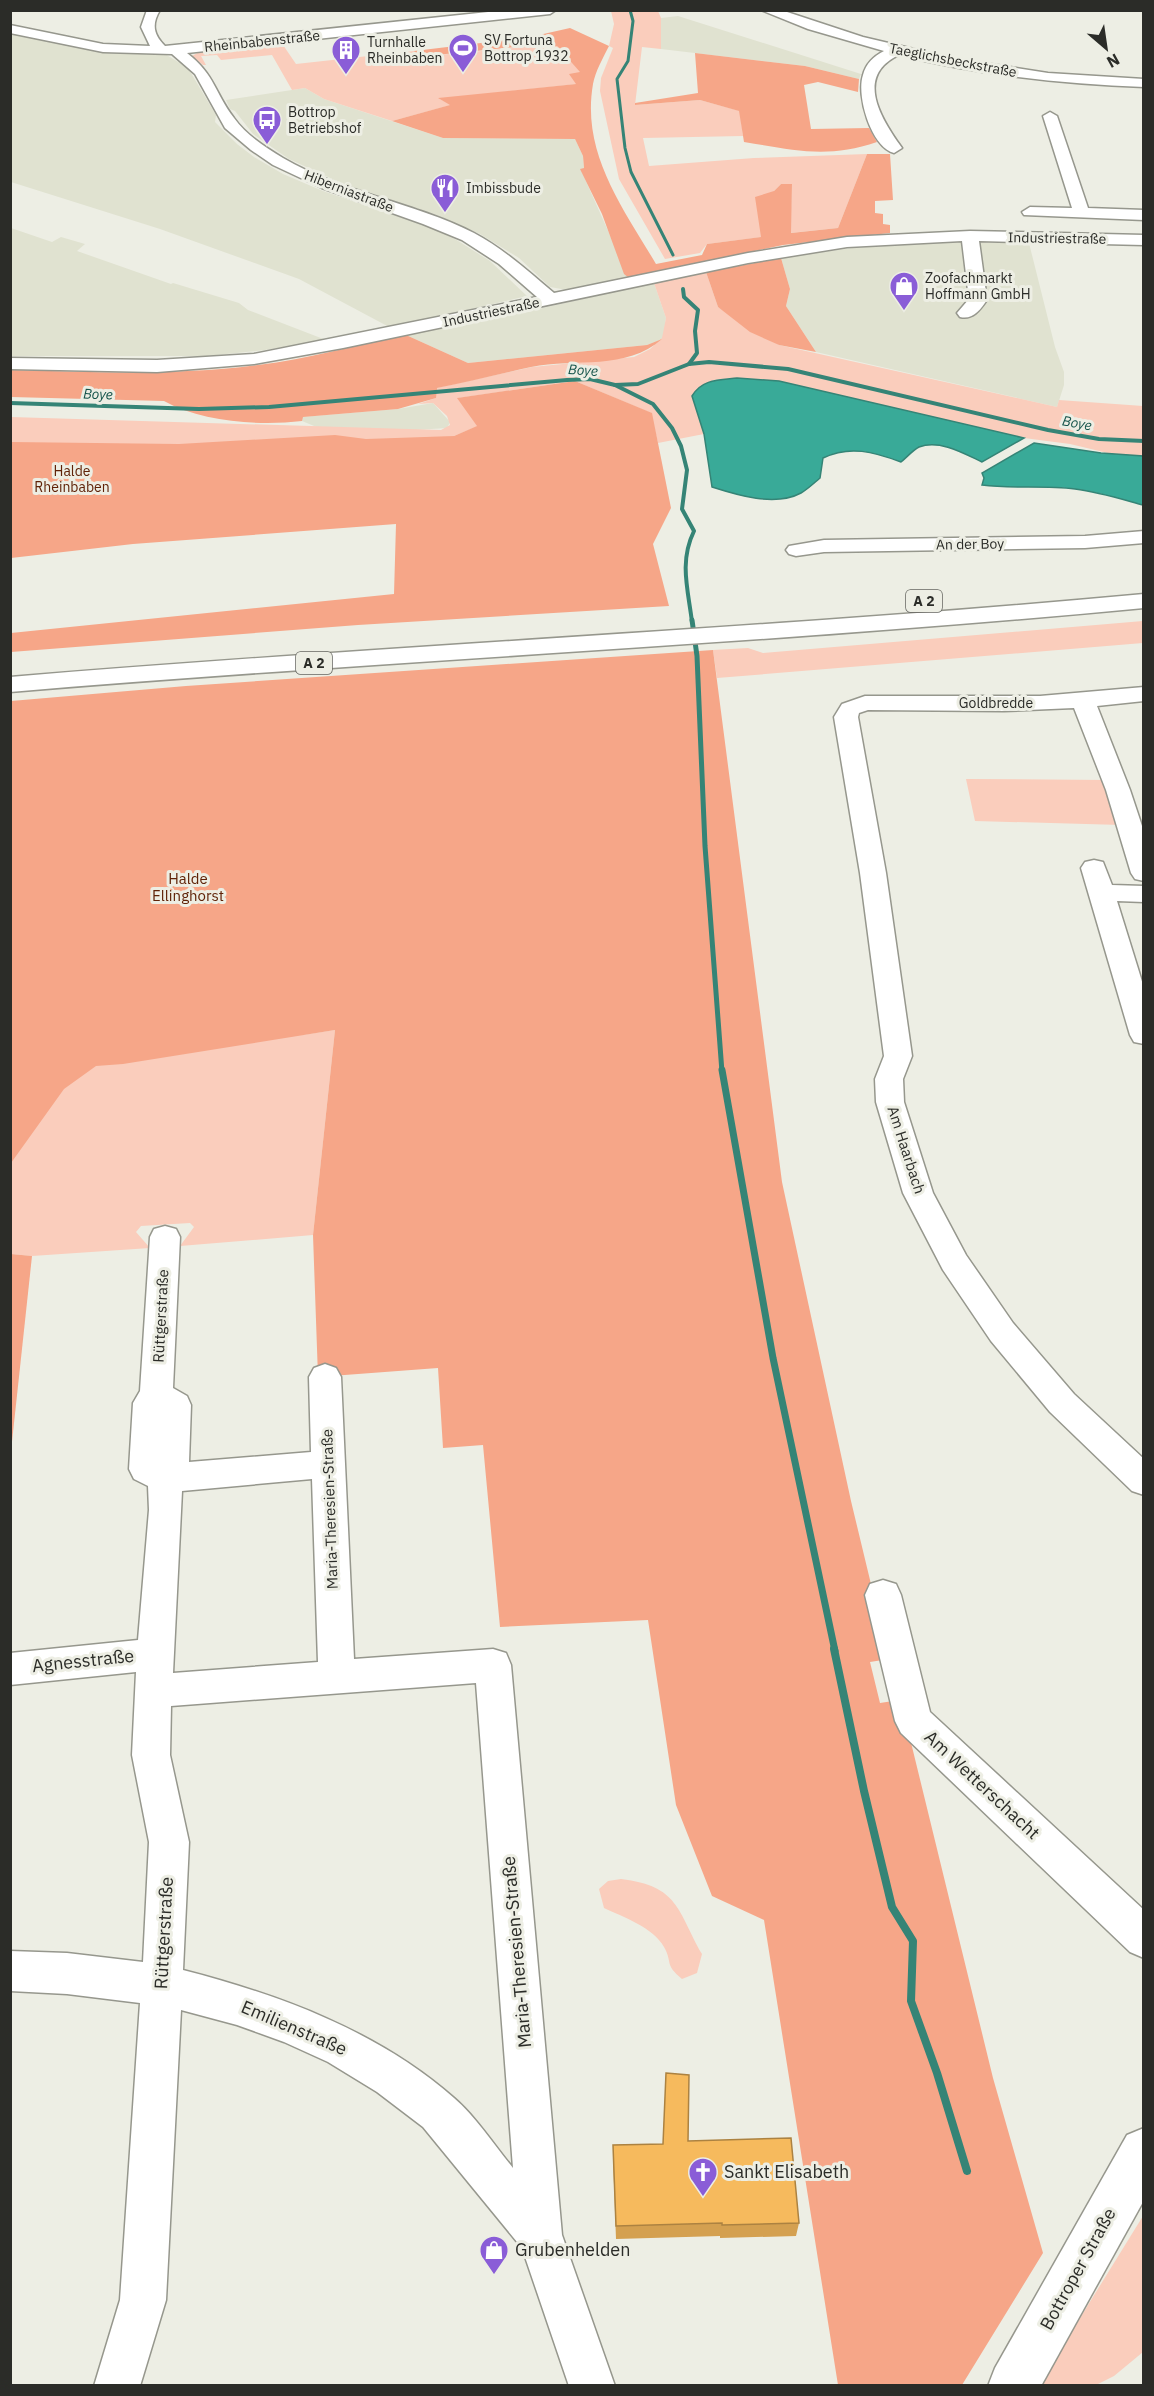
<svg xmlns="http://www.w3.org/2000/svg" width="1154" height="2396" viewBox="0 0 1154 2396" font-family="'IBM Plex Sans',sans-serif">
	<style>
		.built { fill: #e0e2d0 }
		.green { fill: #facdbc }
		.forest { fill: #f6a688 }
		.water { fill: #39aa98; stroke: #358476; stroke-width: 1.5 }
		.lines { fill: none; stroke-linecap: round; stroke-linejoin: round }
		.stream-far4 { stroke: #358476; stroke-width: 3 }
		.stream-far3 { stroke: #358476; stroke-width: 4 }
		.stream-far2 { stroke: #358476; stroke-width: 5 }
		.stream-far1 { stroke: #358476; stroke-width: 7 }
		.stream { stroke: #358476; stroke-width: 8 }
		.minor-casing { stroke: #96978d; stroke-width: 3 }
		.major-casing { stroke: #96978d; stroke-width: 3 }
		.highway-casing { stroke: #96978d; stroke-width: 3 }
		.minor { fill: #fff; fill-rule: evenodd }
		.major { fill: #fff; fill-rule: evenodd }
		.highway { fill: #fff; fill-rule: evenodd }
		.wall { fill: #d4a050 }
		.building { fill: #f6ba5d; stroke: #ac8241; stroke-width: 1.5 }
		.labels { text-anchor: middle; stroke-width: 6; stroke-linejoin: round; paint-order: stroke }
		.far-poi-label { font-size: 14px; fill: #2b2c28; stroke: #edeee4; text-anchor: start }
		.far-street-label { font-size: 14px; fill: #2b2c28; stroke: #edeee4 }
		.far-water-label { font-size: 14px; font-style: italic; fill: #15534a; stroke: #edeee4 }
		.far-park-label { font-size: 14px; fill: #5f2207; stroke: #edeee4 }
		.shield { fill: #edeee4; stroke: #656660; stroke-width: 1.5 }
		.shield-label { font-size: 14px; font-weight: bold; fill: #2b2c28 }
		.park-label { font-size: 15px; fill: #5f2207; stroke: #edeee4 }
		.street-label { font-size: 15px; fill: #2b2c28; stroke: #edeee4 }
		.near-street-label { font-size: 18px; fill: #2b2c28; stroke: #edeee4 }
		.near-poi-label { font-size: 18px; fill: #2b2c28; stroke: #edeee4; text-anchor: start }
	</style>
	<rect width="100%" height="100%" fill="#edeee4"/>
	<!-- built -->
	<g class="built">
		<path d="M678,16L861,74L859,79L805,66L661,49V18Z"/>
		<path d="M11,32L111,53L165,54L188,68L216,115L215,122L237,144L254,157L283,174L323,191L429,227L455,239L490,261L527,296L391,328L299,279L160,229L11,182Z"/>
		<path d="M305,88L324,99L443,138L575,139L583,156L584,169L581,170L629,278L567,290L550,287L519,258L480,234L434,214L343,184L289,159L253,134L235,111L230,109L226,100Z"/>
		<path d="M11,228L52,242L61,237L85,244L77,251L171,284L173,283L239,303L248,310L326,340L265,350L207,356H11Z"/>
		<path d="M948,242L1029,243L1055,347L1064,372V385L1057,407L816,352L786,306L790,289L781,258L852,248Z"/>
		<path d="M654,283L666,318L663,339L647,345L468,363L406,335L502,317Z"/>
		<path d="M433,403L450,422L447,428L336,435L302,421V417L398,409Z"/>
	</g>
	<!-- green -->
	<g class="green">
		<path d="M611,11H658L661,18V49L642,47L635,105L700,100L740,111L743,136L643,138L649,166L754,158L867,154L838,228L790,233L792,184H781L774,191L762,237L707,244L700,253L665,259L619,179L600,91L601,78L613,48L609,46L614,24Z"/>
		<path d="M281,42L296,64L414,51L418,56H426L548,45L557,46L581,72L577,84L440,99L451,105L392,121L324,99L305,88L292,90L272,55L221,60L217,55L201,56L206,65H203L192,56L201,51Z"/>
		<path d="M706,272L718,307L779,345L1057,407L1059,400L1143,406V456L1116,455L1070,444L1024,438L779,381L737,378L713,380L692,397L704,434L658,443L651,413L575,381L458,398L478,426L454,436L11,551V417L441,430L450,425L447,416L433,403L418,404L436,398V388L532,367L634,357L650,349L662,338L666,318L654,283Z"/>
		<path d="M1143,621V643L717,678L713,650L748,648L763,653Z"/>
		<path d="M10,720L302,1035L335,1030L313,1235L180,1246L194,1227L190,1223L141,1226L136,1232L150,1248L32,1256L11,1254Z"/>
		<path d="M966,779L1107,780L1121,825L975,821Z"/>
		<path d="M621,1879C679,1886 677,1910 702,1954L697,1973L682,1979C664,1964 673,1963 664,1947C653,1927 623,1917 604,1908L599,1889L608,1881Z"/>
		<path d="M1143,2216V2352L1114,2376L1096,2385L1038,2386Z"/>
	</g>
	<!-- forest -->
	<g class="forest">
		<path d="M570,28L609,46C603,58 595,72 593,84C581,153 623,208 656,264L702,255L707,244L761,237L755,197L774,191L781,184H792L791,233L838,228L867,154H890L893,200L875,201V213L883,214V224L890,225V233L783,245L629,278L624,274L602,214L580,169L584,168L583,156L575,139L443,138L392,121L450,105L438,98L576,84L569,74L580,72L557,46L515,47L426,56H418L414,51L530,37Z"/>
		<path d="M695,53L805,66L859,79L858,92L818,82L804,85L811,129L869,128L877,142C827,159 794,150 744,142L739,111L700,100L635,105V103L698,93Z"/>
		<path d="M781,258L790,289L786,306L816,352L779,345L750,332L718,307L706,272Z"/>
		<path d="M406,335L468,363L647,345L662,339C626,371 576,358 531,367C499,374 468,382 437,388L436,398L398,409L303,417L302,421C259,426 202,422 164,401L11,397V370C93,372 175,376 258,365C308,359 356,345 406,335Z"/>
		<path d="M575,381L652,413L671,508L653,544L669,606L358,625L11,652V633L394,594L396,524L133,544L11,558V442L179,444L335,435L366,439L454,436L477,426L457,398Z"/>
		<path d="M713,650L782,1182L851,1501L889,1659L870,1662L880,1703L893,1701L905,1718L993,2078L1043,2253L962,2385H838L764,1920L712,1896L676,1805L648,1620L500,1627L483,1445L443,1448L438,1368L318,1377L313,1235L335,1030L123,1064L96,1066L64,1089L11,1163V701L186,686Z"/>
		<path d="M11,1254L32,1256L11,1451L10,1254Z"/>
	</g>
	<!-- water -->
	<g class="water">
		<path d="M737,378L779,381L1024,438L982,462C965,454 940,439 919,447C913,450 906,458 901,462C874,452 850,445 823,458L820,478C814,483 808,489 801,493C775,507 737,495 712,487L704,434L692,396C702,379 719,380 737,378Z"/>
		<path d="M1034,443L1101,453L1143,456V505C1121,499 1099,492 1075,489C1044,485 1013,489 982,485L984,478L982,473Z"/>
	</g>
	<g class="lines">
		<!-- stream-far4 -->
		<path class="stream-far4" d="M630,10L633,21L628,61L617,79L625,148L631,172L673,255"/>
		<!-- stream-far3 -->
		<g class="stream-far3">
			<path d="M683,289L684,297L698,310L695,331L697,353L689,364"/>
			<path d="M615,385L653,404L672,428L681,446L687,470L682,509L694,531C679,562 688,589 692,622"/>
			<path d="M10,403L199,409L269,407L567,380L590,379L615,385L638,384L689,364L709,362L788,369L1048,430L1099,439L1144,441"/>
		</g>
		<!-- stream-far2 -->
		<path class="stream-far2" d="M692,620L697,656L705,846L722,1072"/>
		<!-- stream-far1 -->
		<path class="stream-far1" d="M722,1070L773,1358L835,1651"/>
		<!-- stream -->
		<path class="stream" d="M834,1649L864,1791L892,1907L913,1941L911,2001L937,2073L967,2171"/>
		<!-- minor casing -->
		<g class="minor-casing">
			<g id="minor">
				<path d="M147,10H160C151,25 154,35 165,46L507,10H556L550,14L187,53C216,76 214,92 234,118C246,135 265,147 283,158C343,193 413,202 474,233C504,249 529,272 554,293L748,253L847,237L970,231L1144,235V245L979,241L987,300C980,310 973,320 960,317L957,313L969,299L962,241L847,247L748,263L343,348L254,364L157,372L10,369V358L157,360L254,354L537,297L499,264L462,240L423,224L322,188L273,165L251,150L225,128L195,74L172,54L103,52L10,33V25L103,44L150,46L141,27Z"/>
				<path d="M761,10H781L863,37L952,58L1048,73L1144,79V87C1061,84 979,75 899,55C854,76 881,119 902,148L894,153C871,147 856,95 863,75C866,63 874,56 884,51L808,29Z"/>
				<path d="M1050,112L1057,116L1088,208L1144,210V220L1024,215L1022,212L1030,207L1072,208L1043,116Z"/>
				<path d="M1144,531V543L1085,548L824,552L796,556L789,554L786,550L789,546L824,540L1085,536Z"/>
				<path d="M1144,687V701L1097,706L1130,790L1144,832V881L1135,879L1131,873L1106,790L1074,708L1004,711L868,710L859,713L858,717L886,873L912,1056L903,1079L904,1102L933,1193L966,1255L1013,1323L1074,1394L1144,1459V1495L1132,1491L1050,1412L991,1341L943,1270L903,1193L876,1102L875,1079L884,1056L860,873L834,717L842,704L865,696H1040Z"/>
				<path d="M1094,860L1103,862L1112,885L1144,886V902L1117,901L1144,988V1044L1134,1042L1130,1035L1081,868L1085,862Z"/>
				<path d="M165,1226L176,1229L180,1237L173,1388L187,1396L191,1405L189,1462L311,1452L309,1377L314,1368L325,1364L336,1368L341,1377L354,1659L493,1649L506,1653L511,1665L562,2235L615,2386H569L522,2248L423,2127L377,2092L328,2062L284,2042L237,2025L181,2010L166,2300L140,2386H94L120,2300L140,2003L67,1994L10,1991V1951L67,1953L143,1962L149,1842L132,1755L136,1672L10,1685V1653L138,1640L149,1510L148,1486L134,1479L129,1469L133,1403L140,1391L150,1237L154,1229ZM312,1479L318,1662L173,1673L182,1491ZM476,1683L513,2168C494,2145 476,2117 454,2098C378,2031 280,1995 183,1970L189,1842L170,1755L171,1706Z"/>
				<path d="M883,1580L896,1584L901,1595L930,1712L1144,1910V1958L1130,1952L901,1733L895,1721L865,1595L870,1584Z"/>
			</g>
		</g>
		<!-- major casing -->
		<g class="major-casing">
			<path id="major" d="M1144,2128V2200L1041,2386H988L995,2368L1127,2135Z"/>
		</g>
		<!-- highway casing -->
		<g class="highway-casing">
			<path id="highway" d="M1144,594V608C766,644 388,660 10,692V677C388,645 766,629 1144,594Z"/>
		</g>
		<!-- minor -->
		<use href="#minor" class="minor"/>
		<!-- major -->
		<use href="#major" class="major"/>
		<!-- highway -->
		<use href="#highway" class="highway"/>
	</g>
	<!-- wall -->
	<path class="wall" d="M666,2073L688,2141L799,2223L796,2236L720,2238V2236L616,2239L613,2158V2145L663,2144Z"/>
	<!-- building -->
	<path class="building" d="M666,2073L689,2075L688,2141L791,2138L799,2223L722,2225V2223L616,2226L613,2145L663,2144Z"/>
	<!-- icons -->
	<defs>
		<g id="stadium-pin" transform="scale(1.5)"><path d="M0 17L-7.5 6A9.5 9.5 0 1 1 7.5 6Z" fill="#8a5dd7" stroke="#edeee4"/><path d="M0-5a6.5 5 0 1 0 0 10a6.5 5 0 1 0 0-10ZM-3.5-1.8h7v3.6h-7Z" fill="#fff"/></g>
		<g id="building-pin" transform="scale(1.5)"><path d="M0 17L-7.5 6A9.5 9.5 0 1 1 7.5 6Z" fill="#8a5dd7" stroke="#edeee4"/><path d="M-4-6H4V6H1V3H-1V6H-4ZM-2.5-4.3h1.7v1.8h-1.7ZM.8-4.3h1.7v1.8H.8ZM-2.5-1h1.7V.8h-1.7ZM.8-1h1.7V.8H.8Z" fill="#fff"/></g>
		<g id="bus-pin" transform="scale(1.5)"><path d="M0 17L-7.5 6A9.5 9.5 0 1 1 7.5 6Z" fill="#8a5dd7" stroke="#edeee4"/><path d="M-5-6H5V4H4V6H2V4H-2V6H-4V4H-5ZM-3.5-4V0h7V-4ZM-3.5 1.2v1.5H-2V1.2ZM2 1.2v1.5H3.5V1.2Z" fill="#fff"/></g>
		<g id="restaurant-pin" transform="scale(1.5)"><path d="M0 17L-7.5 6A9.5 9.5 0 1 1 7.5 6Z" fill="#8a5dd7" stroke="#edeee4"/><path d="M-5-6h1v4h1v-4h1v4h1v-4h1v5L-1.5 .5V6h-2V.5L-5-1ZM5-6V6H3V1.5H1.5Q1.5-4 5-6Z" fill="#fff"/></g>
		<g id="shop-pin" transform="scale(1.5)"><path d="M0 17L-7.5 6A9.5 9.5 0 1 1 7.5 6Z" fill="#8a5dd7" stroke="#edeee4"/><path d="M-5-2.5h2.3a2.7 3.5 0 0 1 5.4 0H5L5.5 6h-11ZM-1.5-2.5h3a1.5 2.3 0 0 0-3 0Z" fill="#fff"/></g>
		<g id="church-pin" transform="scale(1.5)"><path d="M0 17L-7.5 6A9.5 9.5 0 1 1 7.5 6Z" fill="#8a5dd7" stroke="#edeee4"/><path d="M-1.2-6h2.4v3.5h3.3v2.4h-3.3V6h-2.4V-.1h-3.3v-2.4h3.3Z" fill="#fff"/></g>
	</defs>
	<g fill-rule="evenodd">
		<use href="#stadium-pin" x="463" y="48"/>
		<use href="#building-pin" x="346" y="50"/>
		<use href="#bus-pin" x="267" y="120"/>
		<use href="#restaurant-pin" x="445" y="188"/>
		<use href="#shop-pin" x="904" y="286"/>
		<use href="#church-pin" x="703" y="2172"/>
		<use href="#shop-pin" x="494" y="2250"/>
	</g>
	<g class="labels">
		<!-- far-poi labels -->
		<g class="far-poi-label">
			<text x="484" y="45">SV Fortuna<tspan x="484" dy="16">Bottrop 1932</tspan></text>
			<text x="367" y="47">Turnhalle<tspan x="367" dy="16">Rheinbaben</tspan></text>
			<text x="288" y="117">Bottrop<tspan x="288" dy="16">Betriebshof</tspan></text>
			<text x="466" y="193">Imbissbude</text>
			<text x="925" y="283">Zoofachmarkt<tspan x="925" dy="16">Hoffmann GmbH</tspan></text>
		</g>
		<!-- far-street labels -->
		<g class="far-street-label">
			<text transform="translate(262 41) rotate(-6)" y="5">Rheinbabenstraße</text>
			<text transform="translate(953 60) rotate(11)" y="5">Taeglichsbeckstraße</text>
			<text transform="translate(349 191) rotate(21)" y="5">Hiberniastraße</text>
			<text transform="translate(1057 238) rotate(1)" y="5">Industriestraße</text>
			<text transform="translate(491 312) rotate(-12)" y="5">Industriestraße</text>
			<text transform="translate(970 544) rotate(-1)" y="5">An der Boy</text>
			<text x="996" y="708">Goldbredde</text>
		</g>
		<!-- far-water labels -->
		<g class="far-water-label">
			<text transform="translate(583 370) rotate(4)" y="5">Boye</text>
			<text transform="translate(98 394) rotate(2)" y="5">Boye</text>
			<text transform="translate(1077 423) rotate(10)" y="5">Boye</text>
		</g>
		<!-- far-park labels -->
		<g class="far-park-label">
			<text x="72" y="476">Halde<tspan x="72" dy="16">Rheinbaben</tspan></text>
		</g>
		<!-- shield labels -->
		<g class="shield">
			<rect x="906" y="590" width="36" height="22" rx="4.5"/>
			<rect x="296" y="652" width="36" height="22" rx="4.5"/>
		</g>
		<g class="shield-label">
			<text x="924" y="606">A 2</text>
			<text x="314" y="668">A 2</text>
		</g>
		<!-- park labels -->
		<g class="park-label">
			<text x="188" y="884">Halde<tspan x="188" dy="17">Ellinghorst</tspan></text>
		</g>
		<!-- street labels -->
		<g class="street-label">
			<text transform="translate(906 1150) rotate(72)" y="5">Am Haarbach</text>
			<text transform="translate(161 1316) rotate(-87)" y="5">Rüttgerstraße</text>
			<text transform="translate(330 1509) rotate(-92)" y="5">Maria-Theresien-Straße</text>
		</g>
		<!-- near-street labels -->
		<g class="near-street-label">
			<text transform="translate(83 1661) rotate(-6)" y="6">Agnesstraße</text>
			<text transform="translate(982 1785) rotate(43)" y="6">Am Wetterschacht</text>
			<text transform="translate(164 1933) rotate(-87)" y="6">Rüttgerstraße</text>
			<text transform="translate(517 1952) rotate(-95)" y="6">Maria-Theresien-Straße</text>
			<text transform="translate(294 2028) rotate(23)" y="6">Emilienstraße</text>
			<text transform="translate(1078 2269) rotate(-61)" y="6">Bottroper Straße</text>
		</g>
		<!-- near-poi labels -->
		<g class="near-poi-label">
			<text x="724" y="2178">Sankt Elisabeth</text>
			<text x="515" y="2256">Grubenhelden</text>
		</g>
	</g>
	<!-- border -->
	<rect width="1154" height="2396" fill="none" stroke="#2b2c28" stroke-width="24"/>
	<!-- north arrow -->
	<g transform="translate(1106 48) rotate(151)" stroke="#edeee4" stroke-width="4.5" paint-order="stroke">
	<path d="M0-4.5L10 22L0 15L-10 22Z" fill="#2b2c28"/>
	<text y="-9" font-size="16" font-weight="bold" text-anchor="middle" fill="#2b2c28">N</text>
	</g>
</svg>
